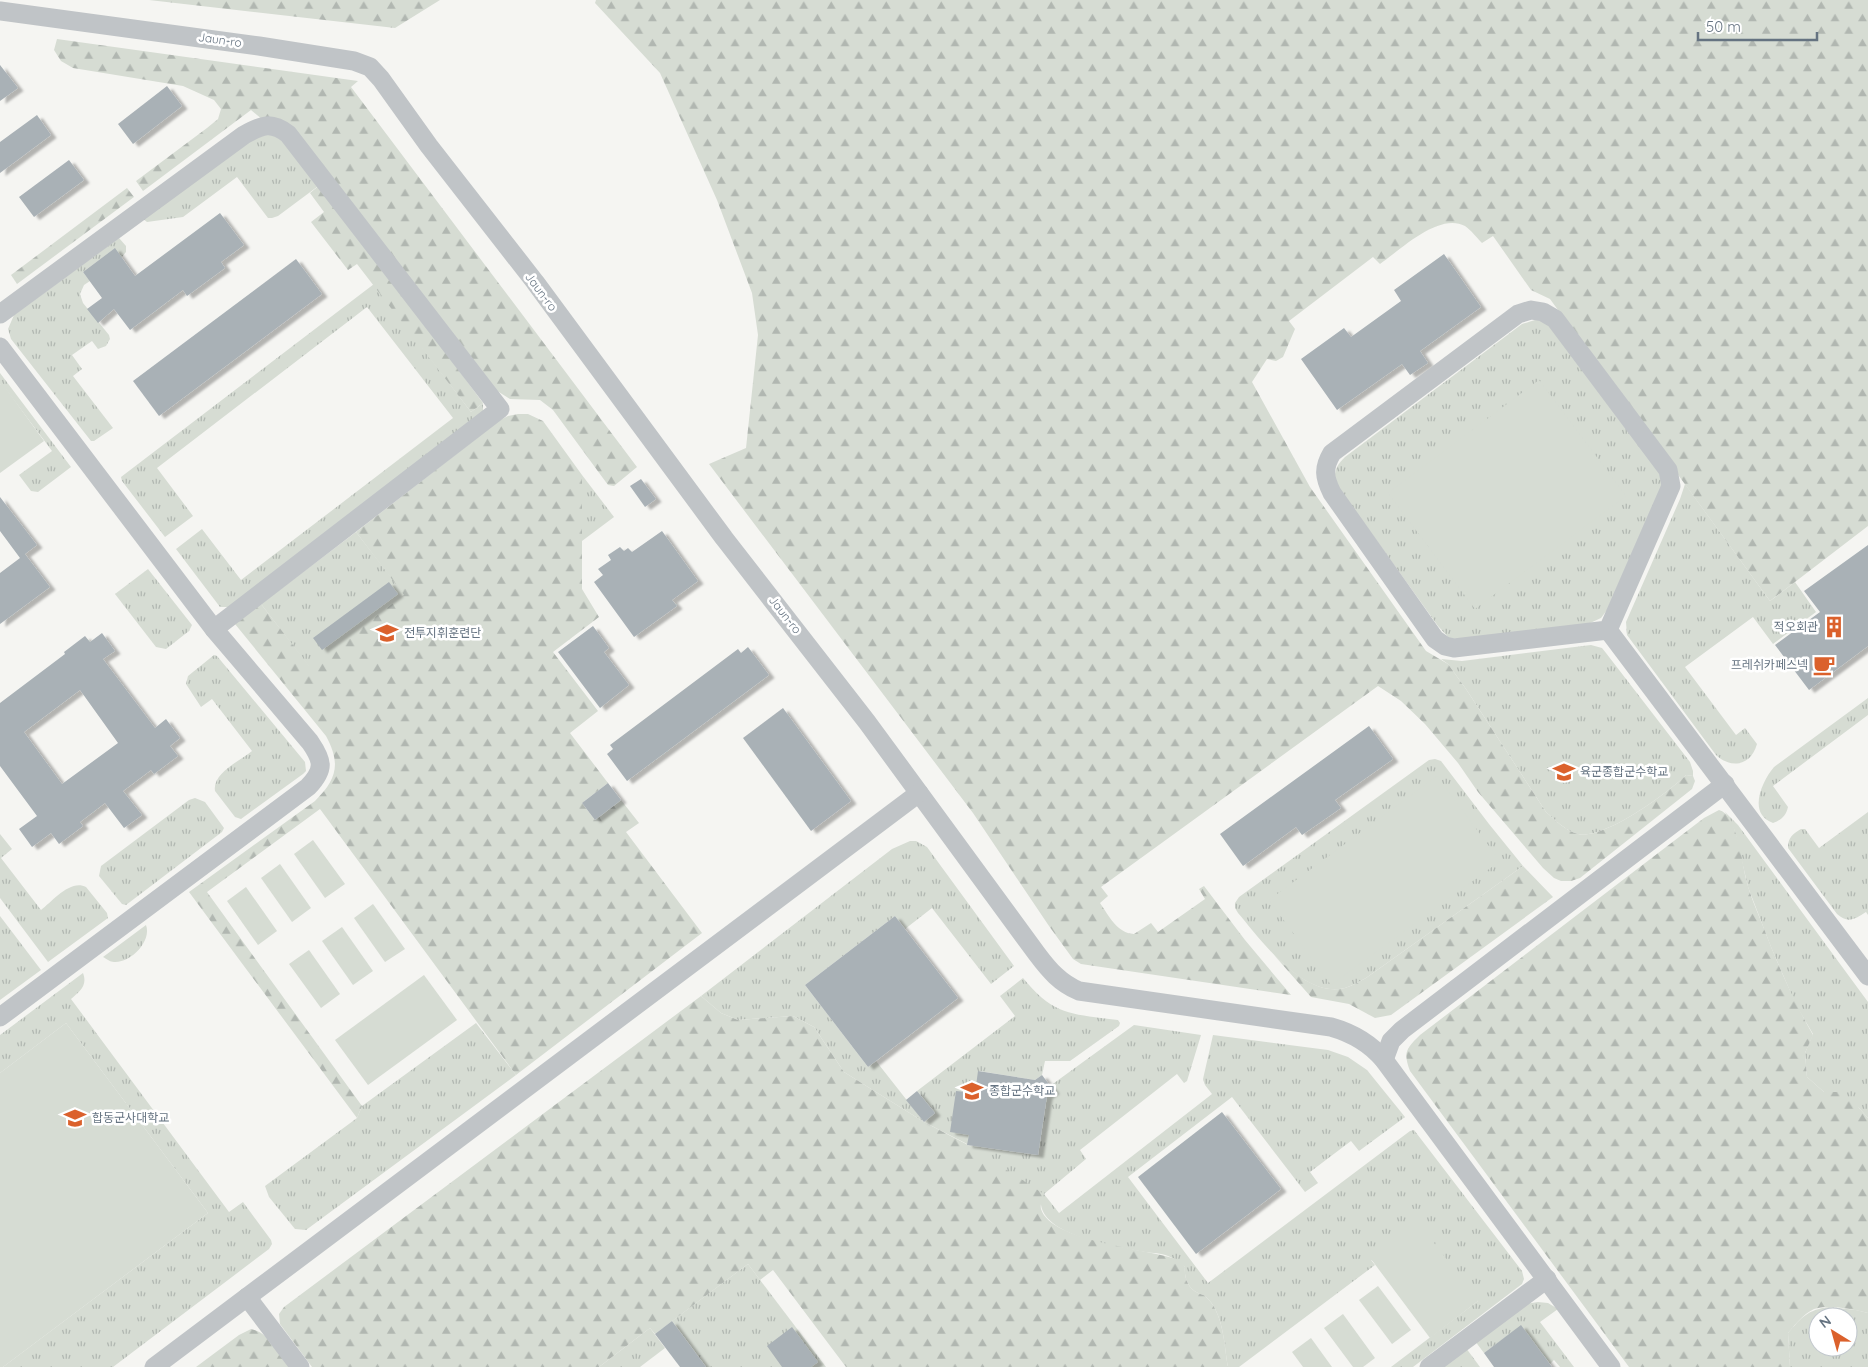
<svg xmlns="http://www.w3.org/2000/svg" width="1868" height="1367" viewBox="0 0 1868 1367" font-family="Quicksand,'Noto Sans KR',sans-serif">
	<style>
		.grass { fill: url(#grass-tufts); fill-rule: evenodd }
		.forest { fill: url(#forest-firs) }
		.pitch { fill: #d6dcd3 }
		.building { fill: #a9b1b6; fill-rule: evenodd; filter: url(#shadow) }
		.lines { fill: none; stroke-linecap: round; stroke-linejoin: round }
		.minor { stroke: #c0c4c7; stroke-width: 19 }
		.labels { text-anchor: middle; stroke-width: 5; stroke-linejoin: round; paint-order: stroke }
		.street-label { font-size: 12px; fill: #657381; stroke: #fff }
		.poi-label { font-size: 12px; fill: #657381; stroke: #fff; text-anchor: start }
	</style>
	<defs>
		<pattern id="grass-tufts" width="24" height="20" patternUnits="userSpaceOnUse" patternTransform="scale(1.25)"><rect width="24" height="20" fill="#d6dcd3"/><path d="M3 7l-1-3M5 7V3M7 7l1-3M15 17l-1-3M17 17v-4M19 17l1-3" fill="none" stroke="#b1b7b1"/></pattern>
		<pattern id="forest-firs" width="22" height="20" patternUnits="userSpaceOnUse" patternTransform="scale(1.25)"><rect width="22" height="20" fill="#d6dcd3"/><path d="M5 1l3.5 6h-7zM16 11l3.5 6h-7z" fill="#b1b7b1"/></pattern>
		<filter id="shadow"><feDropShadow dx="5.5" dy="3" stdDeviation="1" flood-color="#0004"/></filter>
	</defs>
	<rect width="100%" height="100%" fill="#f5f5f2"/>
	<!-- grass -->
	<g class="grass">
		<path d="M277,130L321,184L278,216L272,218H268L237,177L183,217L147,222L142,218L245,138Z"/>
		<path d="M119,238L126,246V252L121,258L114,249L83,272L90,281L84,285L80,294L83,303L109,335L110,339L106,346L98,349L92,341L72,355L82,369L73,376L113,428L94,441H91L11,339L8,329L14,315Z"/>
		<path d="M374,284L471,412L483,403V413L229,607H220L176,549L202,529L241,580L453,418L367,307L157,468L193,516L165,537L122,481L121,477Z"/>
		<path d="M1538,319H1544L1666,476L1607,610L1601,618L1588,624L1458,639L1449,638L1438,626L1336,484C1333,472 1336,466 1345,457L1522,324Z"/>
		<path d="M0,373L71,467L38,492L31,491L19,475L52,451L2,384L0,385Z"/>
		<path d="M582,475L614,517L582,541Z"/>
		<path d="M1685,484L1770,601L1795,582L1816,612L1773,644L1753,617L1685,667L1736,735L1745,728L1757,744C1751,766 1731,769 1716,755L1627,635L1626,622L1680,499Z"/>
		<path d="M356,532L405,595L310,668L261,604Z"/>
		<path d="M148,569L192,625L189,631L166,649L156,647L115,594Z"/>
		<path d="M1591,645L1602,648L1606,653L1690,762L1693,771V776L1686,775C1668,793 1604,840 1578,834C1566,831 1555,820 1546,812L1466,689L1448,664L1441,659L1462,661Z"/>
		<path d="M214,655L217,656L305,762L306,771L303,774L241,819L235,817L215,791C212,773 240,761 252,751L212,699L201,707L186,684L188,676Z"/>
		<path d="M1868,698V715L1773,786L1788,807C1786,816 1781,820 1773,823C1747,814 1762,781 1774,767Z"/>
		<path d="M1435,759L1441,761L1489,824L1523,866L1366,978C1360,981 1352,986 1345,988C1303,999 1261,940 1238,913L1235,908V903L1239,897L1429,760Z"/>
		<path d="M195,798L205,802L224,828L222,832L126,905L122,904L99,876L101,866L189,800Z"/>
		<path d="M1725,812L1738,825L1868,1002V1118L1859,1108L1824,1092L1807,1077L1805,1053L1813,1034L1796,1005L1771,947L1748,887L1735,831Z"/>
		<path d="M1868,812V915L1866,912C1855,919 1848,924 1837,914L1788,848C1788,837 1793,834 1801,829H1805L1819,848Z"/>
		<path d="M0,834L12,849L1,858L41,910C52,902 70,879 86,887L107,913L108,918L48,962L0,898Z"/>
		<path d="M910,841H916L927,847L1014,966L991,984L932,908L905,929L895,916L805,985L868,1067L876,1061L924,1122L935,1113L917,1091L1015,1016L1000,996L1023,978C1054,1016 1072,1014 1118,1020L1120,1023L1119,1026L1070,1061H1045L1042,1075L1035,1080L979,1071L968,1145L1038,1155L1047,1096L1050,1086L1134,1025L1201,1035L1187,1081L1184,1083L1177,1074L1080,1150L1086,1159L1044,1194L1059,1213L1212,1094L1205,1085L1203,1079L1213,1035L1328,1050L1348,1057L1367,1070L1405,1117L1359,1151L1351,1141L1310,1172L1318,1183L1305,1192L1232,1097L1128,1177L1208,1283L1410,1131L1414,1130L1522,1271L1524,1279L1522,1284L1413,1367H1391L1478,1301L1371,1260L1375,1265L1239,1367H1228C1224,1345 1224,1312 1205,1296C1204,1295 1200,1294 1198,1293C1188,1288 1184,1278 1185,1267C1180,1263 1174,1258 1168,1256C1161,1253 1153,1253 1145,1252C1119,1247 1046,1237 1041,1205L967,1144L924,1122L844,1072L814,1027L793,1016L738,1020L721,1013L701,996L892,849Z"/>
		<path d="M0,916L41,970L0,1000Z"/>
		<path d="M146,925C152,941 131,963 114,962C110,962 107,959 103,957Z"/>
		<path d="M83,973C88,986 79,992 71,999L229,1212L243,1202L271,1240L272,1244L269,1249L113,1367H3L208,1213L66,1023L0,1073V1035Z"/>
		<path d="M476,1023L516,1075L306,1230L295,1229L269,1197L265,1186L357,1118L362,1106Z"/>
		<path d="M748,1264L826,1367H706L672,1321Z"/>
		<path d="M1538,1302L1548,1303L1558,1309L1540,1322L1574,1367H1560L1554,1360L1550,1364L1521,1326L1484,1353L1475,1341L1525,1304Z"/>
		<path d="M1829,1307L1856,1310L1868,1313V1367H1790L1788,1333C1802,1317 1807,1310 1829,1307ZM1818,1317H1848V1347H1818Z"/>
		<path d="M650,1328L665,1348L640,1367H599Z"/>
		<path d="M1466,1348L1480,1367H1440Z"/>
	</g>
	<!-- forest -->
	<g class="forest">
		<path d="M149,0H440L395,28Z"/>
		<path d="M596,0H1868V526L1770,601L1550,299L1531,290L1493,236L1482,243C1477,238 1471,230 1465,226C1439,212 1400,250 1380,264L1373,257L1289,321L1295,329L1283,357L1276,361L1267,359L1252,382L1310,487L1426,651L1448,664L1466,689L1546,812C1555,820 1566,831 1578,834C1604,840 1668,793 1686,775L1693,776L1695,781L1692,789L1580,878L1571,881H1561L1554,878L1543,868L1478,792L1458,763L1425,724L1401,701L1378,686L1101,887L1108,896L1100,903C1109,916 1117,933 1134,934L1151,923L1158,932L1205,899L1199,889L1204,886L1245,940L1291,995L1081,964L1073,959L1049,926L973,813L709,464L746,448L758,335L752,293L717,200L660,73L595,3Z"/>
		<path d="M57,39L358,81L351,87L637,467L614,486L608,485L553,410L540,400L510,399L494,389L293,130L263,120L251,110L143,191L136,181L207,128L218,119L221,109L214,100L183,86L73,68L61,61L54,50Z"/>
		<path d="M321,184L483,403L471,412L357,264L348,270L311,222L324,212L310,193Z"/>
		<path d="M127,188L134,197L17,284L11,275Z"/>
		<path d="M518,414H528L543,421L582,475V589L599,617L553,652L598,711L570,733L608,783L582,803L595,820L621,800L639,823L626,832L702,933L516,1075L320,809L207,892L362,1106L357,1118L189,892L315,801C337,779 341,764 326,736L235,624L261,604L310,667L404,595L356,532L500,420L508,416Z"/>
		<path d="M1719,810C1737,814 1742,862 1746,879C1750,895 1757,911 1763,926C1777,963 1793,1000 1813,1035L1805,1053L1807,1077L1824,1092H1840L1859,1108L1868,1118V1313C1854,1309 1827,1304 1814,1309C1803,1314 1795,1325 1788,1333L1790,1367H1629L1410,1071C1403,1052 1406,1049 1420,1035L1704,818Z"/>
		<path d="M1523,866L1553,897L1391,1015L1375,1018L1349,1004L1311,997L1274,955C1292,972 1318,995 1345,988C1352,986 1360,981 1366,978Z"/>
		<path d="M701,996L721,1013L738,1020L793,1016L814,1027L844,1072L924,1122L968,1145L1044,1194C1042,1199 1040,1204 1041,1209C1051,1242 1150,1249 1179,1260L1185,1267C1184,1278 1188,1288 1198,1293C1200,1294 1204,1295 1205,1296C1224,1312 1224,1345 1228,1367H846L773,1270L760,1280L748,1264L655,1334L650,1328L599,1367H312L280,1324L279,1314L284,1307Z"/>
		<path d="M251,1329C269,1333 279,1353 289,1367H196L239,1335Z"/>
	</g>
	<!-- pitch -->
	<g class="pitch">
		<path d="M1539,380L1626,496L1475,609L1388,493Z"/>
		<path d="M2,383L44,441L0,473V385Z"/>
		<path d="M1437,776L1500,861L1331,985L1269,900Z"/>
		<path d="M313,840L345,884L325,898L294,854Z"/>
		<path d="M280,864L311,908L292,922L261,878Z"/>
		<path d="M246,887L277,931L258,945L227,901Z"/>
		<path d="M373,904L405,949L385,962L354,918Z"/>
		<path d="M342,927L373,971L353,985L322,941Z"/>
		<path d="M309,950L340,994L321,1008L289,964Z"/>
		<path d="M424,975L457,1020L368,1085L335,1040Z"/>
		<path d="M66,1023L208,1213L3,1367H0V1073Z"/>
		<path d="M1419,1223L1478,1301L1430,1338L1371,1259Z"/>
		<path d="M1378,1286L1411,1330L1392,1344L1359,1300Z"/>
		<path d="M1343,1314L1375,1358L1363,1367H1353L1324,1328Z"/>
		<path d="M1311,1338L1332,1367H1303L1292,1352Z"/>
	</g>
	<!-- building -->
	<g class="building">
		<path d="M0,65L18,88L0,101Z"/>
		<path d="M167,86L182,106L133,144L118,124Z"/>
		<path d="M37,115L51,135L0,173V142Z"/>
		<path d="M69,160L84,180L34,217L19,197Z"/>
		<path d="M220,213L244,245L221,262L225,268L187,296L183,290L130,330L114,309L98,323L87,309L102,298L83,272L115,248L135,276Z"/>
		<path d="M1444,254L1481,307L1420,351L1428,363L1410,375L1402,364L1337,410L1301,359L1344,328L1351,337L1401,301L1394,290Z"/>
		<path d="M296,259L322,294L159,416L133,381Z"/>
		<path d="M641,479L656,499L645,507L630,486Z"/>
		<path d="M0,497L37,545L25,554L50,587L0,624V573L20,558L0,531Z"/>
		<path d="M662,531L698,581L672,600L677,606L634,637L594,582L603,575L598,569L611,560L608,555L620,547L624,551L628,548L632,552Z"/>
		<path d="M1868,545V646L1809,690L1775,645L1820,612L1804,591Z"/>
		<path d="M389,582L398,594L322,650L313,638Z"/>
		<path d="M593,626L609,648L604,652L629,685L600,708L558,652Z"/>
		<path d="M102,633L115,651L103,659L155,728L166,719L180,738L170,746L178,756L154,774L151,770L123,791L142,815L124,828L105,803L80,822L83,826L59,844L51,833L32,847L19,829L37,816L0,766V703L65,654L64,652L85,636L90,642ZM80,690L118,743L62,784L24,732Z"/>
		<path d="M748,647L769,675L627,781L607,754L613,749L610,745L738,649L741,653Z"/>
		<path d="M783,708L851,801L811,831L743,738Z"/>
		<path d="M1369,726L1393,759L1335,800L1341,808L1302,835L1296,827L1243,866L1220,834Z"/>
		<path d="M608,783L621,800L595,820L582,803Z"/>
		<path d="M895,916L958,998L868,1067L805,985Z"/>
		<path d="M978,1071L1035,1080L1042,1075L1054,1091L1047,1096L1038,1155L967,1145L969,1135L950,1132L956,1091L975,1093Z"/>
		<path d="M917,1091L935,1113L924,1122L906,1100Z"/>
		<path d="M1222,1112L1281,1189L1196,1254L1138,1177Z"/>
		<path d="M672,1321L706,1367H680L655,1334Z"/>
		<path d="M1521,1325L1552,1367H1494L1484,1353Z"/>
		<path d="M792,1327L818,1362L811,1367H782L767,1346Z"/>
	</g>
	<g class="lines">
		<!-- minor -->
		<g class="minor">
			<path d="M0,11L259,46L354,61L370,67L381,79L429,146L535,282L724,538L867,722L1037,954C1049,970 1060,983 1079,991L1331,1027C1352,1033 1370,1043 1384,1060L1611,1367"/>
			<path d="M1531,310L1543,312L1555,319L1668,470L1671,486L1608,630L1454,648L1445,646L1435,639L1332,493C1324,477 1323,468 1332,453L1506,323L1518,314Z"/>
			<path d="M0,314L244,135C262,125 271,121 288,134L500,409L214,629"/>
			<path d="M0,347L214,629L310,742C323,761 325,769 308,787L0,1017"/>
			<path d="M1608,630L1868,976"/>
			<path d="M1384,1060L1391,1041L1402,1030L1725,784"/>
			<path d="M247,1297L300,1367"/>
			<path d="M154,1367L919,793"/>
			<path d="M1429,1367L1547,1279"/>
		</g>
	</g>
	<!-- icons -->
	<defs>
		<g id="building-bare" transform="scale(1.725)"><path d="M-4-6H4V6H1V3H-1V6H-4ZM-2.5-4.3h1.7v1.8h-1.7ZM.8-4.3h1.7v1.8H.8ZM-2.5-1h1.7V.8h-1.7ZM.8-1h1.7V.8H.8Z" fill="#db612c" stroke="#fff" stroke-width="2.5" paint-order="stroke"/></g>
		<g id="university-bare" transform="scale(1.725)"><path d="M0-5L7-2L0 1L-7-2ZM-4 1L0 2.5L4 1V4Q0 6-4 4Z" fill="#db612c" stroke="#fff" stroke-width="2.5" paint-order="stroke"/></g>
		<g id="cafe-bare" transform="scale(1.725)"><path d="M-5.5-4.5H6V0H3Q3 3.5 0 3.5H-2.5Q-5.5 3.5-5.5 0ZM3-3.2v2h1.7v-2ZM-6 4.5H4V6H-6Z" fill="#db612c" stroke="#fff" stroke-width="2.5" paint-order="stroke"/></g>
	</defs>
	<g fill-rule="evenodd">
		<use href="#building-bare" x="1834" y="627"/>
		<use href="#university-bare" x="387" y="633"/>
		<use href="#cafe-bare" x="1824" y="665"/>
		<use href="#university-bare" x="1564" y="772"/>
		<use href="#university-bare" x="972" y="1091"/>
		<use href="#university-bare" x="75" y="1118"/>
	</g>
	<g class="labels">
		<!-- street labels -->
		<g class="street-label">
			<text transform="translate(220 40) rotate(8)" y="4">Jaun-ro</text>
			<text transform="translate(541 292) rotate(53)" y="4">Jaun-ro</text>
			<text transform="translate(785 615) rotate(52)" y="4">Jaun-ro</text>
		</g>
		<!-- poi labels -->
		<g class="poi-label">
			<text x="1818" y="631" text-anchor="end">적오회관</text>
			<text x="404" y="637">전투지휘훈련단</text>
			<text x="1808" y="669" text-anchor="end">프레쉬카페스넥</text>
			<text x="1580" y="776">육군종합군수학교</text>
			<text x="989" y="1095">종합군수학교</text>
			<text x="92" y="1122">합동군사대학교</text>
		</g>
	</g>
	<!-- north arrow -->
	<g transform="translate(1833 1332) rotate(323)"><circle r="24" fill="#ffffff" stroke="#c1c7cd"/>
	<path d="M0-4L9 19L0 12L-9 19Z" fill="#db612c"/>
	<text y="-8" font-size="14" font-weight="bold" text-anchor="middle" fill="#657381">N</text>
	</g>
	<!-- scale -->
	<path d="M1698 32v8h119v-8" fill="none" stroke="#657381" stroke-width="2.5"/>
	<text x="1706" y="32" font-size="15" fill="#657381" stroke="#ffffff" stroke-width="4" paint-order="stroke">50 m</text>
</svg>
